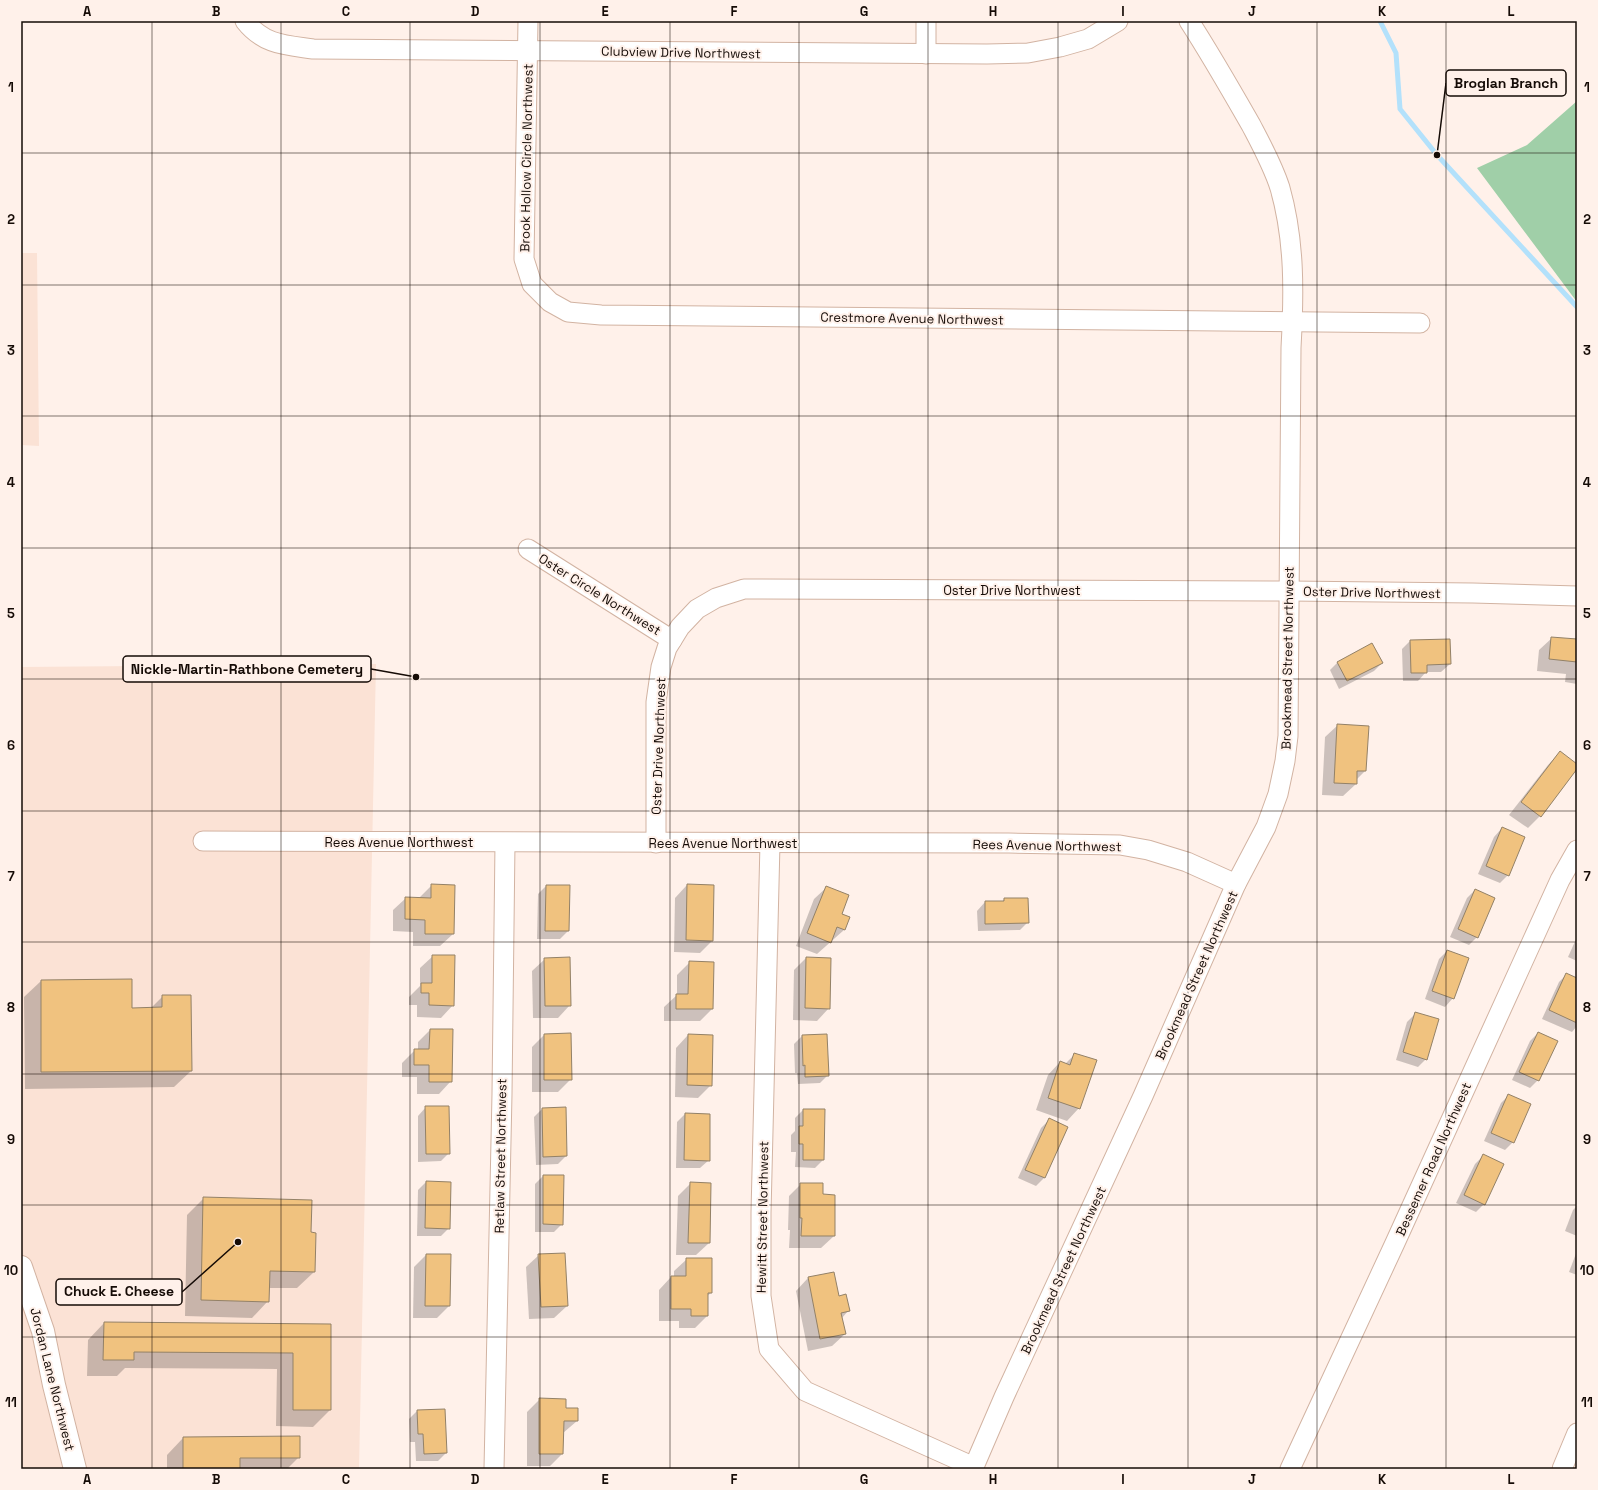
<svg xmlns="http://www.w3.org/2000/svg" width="1598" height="1490" viewBox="0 0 1598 1490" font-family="'Space Grotesk',sans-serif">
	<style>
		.built { fill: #fbe2d5 }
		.green { fill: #a0cfa8 }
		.shadow { fill: #0003 }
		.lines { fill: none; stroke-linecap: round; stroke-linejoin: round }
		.stream { stroke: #b3e1fb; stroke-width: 5 }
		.building { fill: #f0c27f; stroke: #938167 }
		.minor-casing { stroke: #d2b3a2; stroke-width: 21 }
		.major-casing { stroke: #d2b3a2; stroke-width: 24 }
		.minor { stroke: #fff; stroke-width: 19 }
		.major { stroke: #fff; stroke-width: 22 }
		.grid { fill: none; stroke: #150b06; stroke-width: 1; stroke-opacity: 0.55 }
		.labels { text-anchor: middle; stroke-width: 4; stroke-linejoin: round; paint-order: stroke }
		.street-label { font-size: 13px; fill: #150b06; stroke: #fff1ea }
		.leader { fill: none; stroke: #150b06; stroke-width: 1.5 }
		.callout-dot { fill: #150b06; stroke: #fff1ea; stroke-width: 1.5 }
		.callout { fill: #fff1ea; stroke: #150b06; stroke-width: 1.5 }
		.callout-label { font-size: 14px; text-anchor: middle; font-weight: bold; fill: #150b06 }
		.neatline { fill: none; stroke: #150b06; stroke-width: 1.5 }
		.grid-label { font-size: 13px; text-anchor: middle; font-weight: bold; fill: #150b06 }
	</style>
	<rect width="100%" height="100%" fill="#fff1ea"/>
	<!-- built -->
	<g class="built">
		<path d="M21,253H37L39,446L21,445Z"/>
		<path d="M376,664L359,1469H21V667Z"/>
	</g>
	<!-- green -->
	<path class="green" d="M1577,101V302L1477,168L1527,145Z"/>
	<!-- shadow -->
	<g class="shadow">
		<path d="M1552,638L1577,641V684L1565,682L1566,674L1537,671L1539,650Z"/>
		<path d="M1410,641L1450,664L1441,672H1426L1418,681H1403L1402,649Z"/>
		<path d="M1338,662L1382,663L1374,671L1339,689L1330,670Z"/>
		<path d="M1338,725L1365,771L1356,780V784L1343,796L1322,795L1325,737Z"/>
		<path d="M1560,752L1577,765V767L1540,816L1528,828L1509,815L1548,765Z"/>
		<path d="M1502,828L1508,875L1500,883L1478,874L1494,837Z"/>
		<path d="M432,885L453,934L440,946H413V932L393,931V910L406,898H419Z"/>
		<path d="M687,885L712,941L700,953L674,952L675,898Z"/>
		<path d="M546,886H569L568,931L560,939H537L538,894Z"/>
		<path d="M827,887L840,914L849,918L844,930L817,954L796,946L814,899Z"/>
		<path d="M1475,890L1477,937L1469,945L1450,937L1467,898Z"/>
		<path d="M1004,899L1028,922L1020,930L978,931L977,911L985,902H1002Z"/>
		<path d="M1577,937V961L1568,957Z"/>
		<path d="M1447,951L1453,998L1445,1007L1425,999L1439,959Z"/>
		<path d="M433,956L453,1005L441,1018L417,1017V1005H409V997L420,986V968Z"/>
		<path d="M806,958L829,1008L817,1021L793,1020L794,970Z"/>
		<path d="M545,959L570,1005L558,1018H533L532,971Z"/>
		<path d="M690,962L712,1009L700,1021H664V1007L677,995V975Z"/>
		<path d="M1567,974L1577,979V1026L1572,1032L1542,1019L1559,982Z"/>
		<path d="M41,981L131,1009H150L163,996L191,1071L174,1087L25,1089L24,997Z"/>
		<path d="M1415,1014L1426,1059L1418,1067L1396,1060L1407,1022Z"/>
		<path d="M430,1030L451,1081L439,1094H417V1077H402V1063L415,1050H418V1042Z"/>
		<path d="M1538,1033V1080L1530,1088L1512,1080L1530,1041Z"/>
		<path d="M570,1034L571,1079L558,1092H532V1047L544,1035Z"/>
		<path d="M688,1035L711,1085L698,1098L675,1097L676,1048Z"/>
		<path d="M802,1036L828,1075L820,1083L798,1084L797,1073H795L794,1044Z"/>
		<path d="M1075,1054L1079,1108L1067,1121L1036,1110L1048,1075L1060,1062L1065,1064Z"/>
		<path d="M1509,1095L1513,1142L1505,1150L1484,1141L1501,1103Z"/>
		<path d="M426,1107L449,1153L441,1161L418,1162V1116Z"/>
		<path d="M543,1108L566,1156L558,1164L536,1165L534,1117Z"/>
		<path d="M803,1110L823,1160L815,1168L795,1167L796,1152H791V1135L795,1131V1118Z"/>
		<path d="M685,1114L709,1160L700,1168H676L677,1122Z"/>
		<path d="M1049,1120L1067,1128L1044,1178L1036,1186L1018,1178L1041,1128Z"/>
		<path d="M1483,1156L1484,1204L1476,1212L1456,1203L1475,1164Z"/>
		<path d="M543,1176L562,1224L554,1232H535V1184Z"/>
		<path d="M426,1182L449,1228L441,1236H417L418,1190Z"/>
		<path d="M690,1184L709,1243L696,1255H676L678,1196Z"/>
		<path d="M801,1184L822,1195L834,1196V1236L821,1248H789L790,1230H788L789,1196Z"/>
		<path d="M204,1198L310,1233L314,1272L297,1288H269L268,1301L252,1318L185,1316L187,1215Z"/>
		<path d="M1577,1206V1236L1565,1231L1573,1210Z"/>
		<path d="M1577,1251V1275L1569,1272Z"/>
		<path d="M426,1255L449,1306L437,1318H413L414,1267Z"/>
		<path d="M539,1255L567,1306L554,1318L529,1319L526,1267Z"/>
		<path d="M687,1259L711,1293L707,1296V1316L695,1328H679V1321H659V1290L671,1277H674V1271Z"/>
		<path d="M833,1273L838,1297L848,1311L842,1318L845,1334L832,1346L808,1351L796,1291L808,1278Z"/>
		<path d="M104,1323L330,1325V1410L313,1427L276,1426L277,1369L125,1368L117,1376H87L88,1340Z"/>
		<path d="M540,1399L565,1409L577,1421L563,1433L562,1454L550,1466H527V1412Z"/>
		<path d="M417,1411L446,1453L438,1461H416L415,1442H410L409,1419Z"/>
		<path d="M183,1438L299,1457L287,1469H167V1455Z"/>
	</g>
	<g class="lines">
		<!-- stream -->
		<path class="stream" d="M1380,21L1396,53L1400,109L1437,155L1577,307"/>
	</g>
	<!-- building -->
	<g class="building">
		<path d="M1551,637L1577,639V662L1549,659Z"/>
		<path d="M1450,639L1451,664L1427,665V673H1411L1410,640Z"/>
		<path d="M1372,643L1383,663L1347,681L1337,662Z"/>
		<path d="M1337,724L1369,726L1366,771H1357V784L1334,783Z"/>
		<path d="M1560,751L1577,764V769L1541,817L1521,802Z"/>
		<path d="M1502,827L1525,837L1509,876L1486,866Z"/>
		<path d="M431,884L455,885L454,934H425V920L405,919V897L431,898Z"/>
		<path d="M687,884L714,885L713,941L686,940Z"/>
		<path d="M546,885H570L569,931H545Z"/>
		<path d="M826,886L849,895L842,914L850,917L845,930L837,927L831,943L807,933Z"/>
		<path d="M1475,889L1495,898L1478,938L1458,929Z"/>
		<path d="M1004,898H1028L1029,923L985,924V901H1004Z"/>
		<path d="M1447,950L1469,958L1454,999L1432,991Z"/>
		<path d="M432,955H455L454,1006L429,1005V993H421V983H432Z"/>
		<path d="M570,957L571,1006H545L544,958Z"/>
		<path d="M806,957L831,958L830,1009L805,1008Z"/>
		<path d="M689,961L714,962L713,1009H676V994H688Z"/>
		<path d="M1566,973L1577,978V1023L1549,1010Z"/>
		<path d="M132,979V1008L162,1007V995H191L192,1071L41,1072V980Z"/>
		<path d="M1415,1012L1439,1019L1427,1060L1403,1052Z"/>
		<path d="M430,1029H453L452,1082H429V1065H414V1049H429Z"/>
		<path d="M1538,1032L1558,1041L1539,1081L1519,1072Z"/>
		<path d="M571,1033L572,1080H544V1034Z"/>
		<path d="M688,1034L713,1035L712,1086L687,1085Z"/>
		<path d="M827,1034L829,1076L805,1077V1065L803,1066L802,1035Z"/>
		<path d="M1074,1053L1097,1060L1080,1109L1048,1098L1060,1061L1070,1065Z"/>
		<path d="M1508,1094L1531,1104L1514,1143L1491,1133Z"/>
		<path d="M425,1106H449L450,1154H426Z"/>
		<path d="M566,1107L567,1156L543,1157L542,1108Z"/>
		<path d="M803,1109H825L824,1160H803V1144H799V1126H803Z"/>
		<path d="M685,1113L710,1114V1161L684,1160Z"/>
		<path d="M1049,1118L1068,1127L1045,1178L1025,1170Z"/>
		<path d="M1483,1154L1504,1164L1485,1205L1464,1195Z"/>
		<path d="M543,1175H564L563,1225L543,1224Z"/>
		<path d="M426,1181L451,1182L450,1229L425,1228Z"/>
		<path d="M690,1182L711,1183L710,1243H688Z"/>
		<path d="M800,1183H823V1194L835,1195V1236H801L802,1218H800Z"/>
		<path d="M203,1197L312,1200L311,1232L316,1233L315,1272L270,1271L269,1302L201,1300Z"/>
		<path d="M565,1253L568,1306L541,1307L538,1254Z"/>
		<path d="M426,1254H451L450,1306H425Z"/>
		<path d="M686,1258H712V1293H708V1316H691V1309H671V1276H686Z"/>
		<path d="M834,1272L839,1296L846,1294L850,1311L841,1313L846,1334L820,1339L808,1277Z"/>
		<path d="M104,1322L331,1324V1410H293V1353L134,1352V1360H103Z"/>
		<path d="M539,1398L566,1399V1408H578V1421H564L563,1454H539Z"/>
		<path d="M445,1409L447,1453L424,1454L423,1434H418L417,1410Z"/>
		<path d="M300,1436V1458H240V1469H183V1437Z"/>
	</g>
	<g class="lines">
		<!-- minor casing -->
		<g class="minor-casing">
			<g id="minor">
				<path d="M245,21C264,45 285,45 313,49L987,54L1028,53L1060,47L1088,39L1118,21"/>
				<path d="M528,21L524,259L532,284L550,302L568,312L601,315L1420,323"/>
				<path d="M926,21V54"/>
				<path d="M528,549L672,640"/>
				<path d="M203,841L1009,843L1120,845L1148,850L1187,862L1236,884"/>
				<path d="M656,843V702L661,667L667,648L680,627L697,609L716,598L744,589L1289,591L1473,593L1577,596"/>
				<path d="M770,843L761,1213V1296L769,1349L805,1391L974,1467"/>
				<path d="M494,1469L502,1094L505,843"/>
				<path d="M973,1469L1004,1397L1143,1096L1236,884L1266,827L1278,794L1285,761L1288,736L1291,348C1294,294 1295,241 1280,188C1273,166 1262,146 1251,125C1231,90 1211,55 1189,21"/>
				<path d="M1290,1469L1395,1243L1560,880L1577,850"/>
				<path d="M1562,1469L1577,1433"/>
			</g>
		</g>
		<!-- major casing -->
		<g class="major-casing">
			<path id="major" d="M21,1267L43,1331L54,1385L75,1469"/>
		</g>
		<!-- minor -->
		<use href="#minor" class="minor"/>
		<!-- major -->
		<use href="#major" class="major"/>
	</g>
	<!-- grid -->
	<path class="grid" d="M152,21V1469M281,21V1469M410,21V1469M540,21V1469M670,21V1469M799,21V1469M928,21V1469M1058,21V1469M1188,21V1469M1317,21V1469M1446,21V1469M21,153H1577M21,285H1577M21,416H1577M21,548H1577M21,679H1577M21,811H1577M21,942H1577M21,1074H1577M21,1205H1577M21,1337H1577"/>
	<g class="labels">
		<!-- street labels -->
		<g class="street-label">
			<text transform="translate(681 52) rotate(1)" y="5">Clubview Drive Northwest</text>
			<text transform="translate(526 158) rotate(-89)" y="5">Brook Hollow Circle Northwest</text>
			<text transform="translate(912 318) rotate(1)" y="5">Crestmore Avenue Northwest</text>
			<text x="1012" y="595">Oster Drive Northwest</text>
			<text transform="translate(1372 592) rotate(1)" y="5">Oster Drive Northwest</text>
			<text transform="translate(600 594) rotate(32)" y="5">Oster Circle Northwest</text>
			<text transform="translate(1287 658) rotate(-89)" y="5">Brookmead Street Northwest</text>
			<text transform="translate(658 746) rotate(-88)" y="5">Oster Drive Northwest</text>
			<text x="399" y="847">Rees Avenue Northwest</text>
			<text x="723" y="848">Rees Avenue Northwest</text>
			<text transform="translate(1047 845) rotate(1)" y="5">Rees Avenue Northwest</text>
			<text transform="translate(1196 975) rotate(-66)" y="5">Brookmead Street Northwest</text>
			<text transform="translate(500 1156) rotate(-89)" y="5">Retlaw Street Northwest</text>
			<text transform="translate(1433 1159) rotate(-66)" y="5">Bessemer Road Northwest</text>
			<text transform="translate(762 1217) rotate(-89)" y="5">Hewitt Street Northwest</text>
			<text transform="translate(1063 1270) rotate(-65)" y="5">Brookmead Street Northwest</text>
			<text transform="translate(53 1379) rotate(76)" y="5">Jordan Lane Northwest</text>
		</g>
	</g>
	<!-- callouts -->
	<path class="leader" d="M1437 155L1446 83M416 677L371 669M238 1242L182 1292"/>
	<g class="callout-dot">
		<circle cx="1437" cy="155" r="4"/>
		<circle cx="416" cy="677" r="4"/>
		<circle cx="238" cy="1242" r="4"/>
	</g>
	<g class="callout">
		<rect x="1446" y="70" width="120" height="26" rx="4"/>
		<rect x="123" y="656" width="248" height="26" rx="4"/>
		<rect x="56" y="1279" width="126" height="26" rx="4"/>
	</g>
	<g class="callout-label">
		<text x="1506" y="88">Broglan Branch</text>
		<text x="247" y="674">Nickle-Martin-Rathbone Cemetery</text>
		<text x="119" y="1296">Chuck E. Cheese</text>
	</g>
	<!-- border -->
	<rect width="1598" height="1490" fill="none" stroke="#fff1ea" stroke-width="44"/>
	<rect x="22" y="22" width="1554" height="1446" class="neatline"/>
	<g class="grid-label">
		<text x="87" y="16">A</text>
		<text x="216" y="16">B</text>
		<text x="346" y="16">C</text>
		<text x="475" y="16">D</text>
		<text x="605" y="16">E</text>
		<text x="734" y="16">F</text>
		<text x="864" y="16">G</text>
		<text x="993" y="16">H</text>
		<text x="1123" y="16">I</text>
		<text x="1252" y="16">J</text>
		<text x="1382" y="16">K</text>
		<text x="1511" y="16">L</text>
		<text x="11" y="92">1</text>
		<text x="1587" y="92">1</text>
		<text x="11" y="224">2</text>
		<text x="1587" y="224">2</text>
		<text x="11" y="355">3</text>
		<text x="1587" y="355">3</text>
		<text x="11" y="487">4</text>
		<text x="1587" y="487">4</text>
		<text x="11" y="618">5</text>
		<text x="1587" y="618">5</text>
		<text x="11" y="750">6</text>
		<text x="1587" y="750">6</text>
		<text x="11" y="881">7</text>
		<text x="1587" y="881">7</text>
		<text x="11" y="1012">8</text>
		<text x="1587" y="1012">8</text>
		<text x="11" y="1144">9</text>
		<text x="1587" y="1144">9</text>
		<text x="11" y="1275">10</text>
		<text x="1587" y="1275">10</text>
		<text x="11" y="1407">11</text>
		<text x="1587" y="1407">11</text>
		<text x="87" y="1484">A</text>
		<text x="216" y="1484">B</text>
		<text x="346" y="1484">C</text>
		<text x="475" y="1484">D</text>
		<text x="605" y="1484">E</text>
		<text x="734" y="1484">F</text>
		<text x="864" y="1484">G</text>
		<text x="993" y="1484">H</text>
		<text x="1123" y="1484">I</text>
		<text x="1252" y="1484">J</text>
		<text x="1382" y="1484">K</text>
		<text x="1511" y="1484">L</text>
	</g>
</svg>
